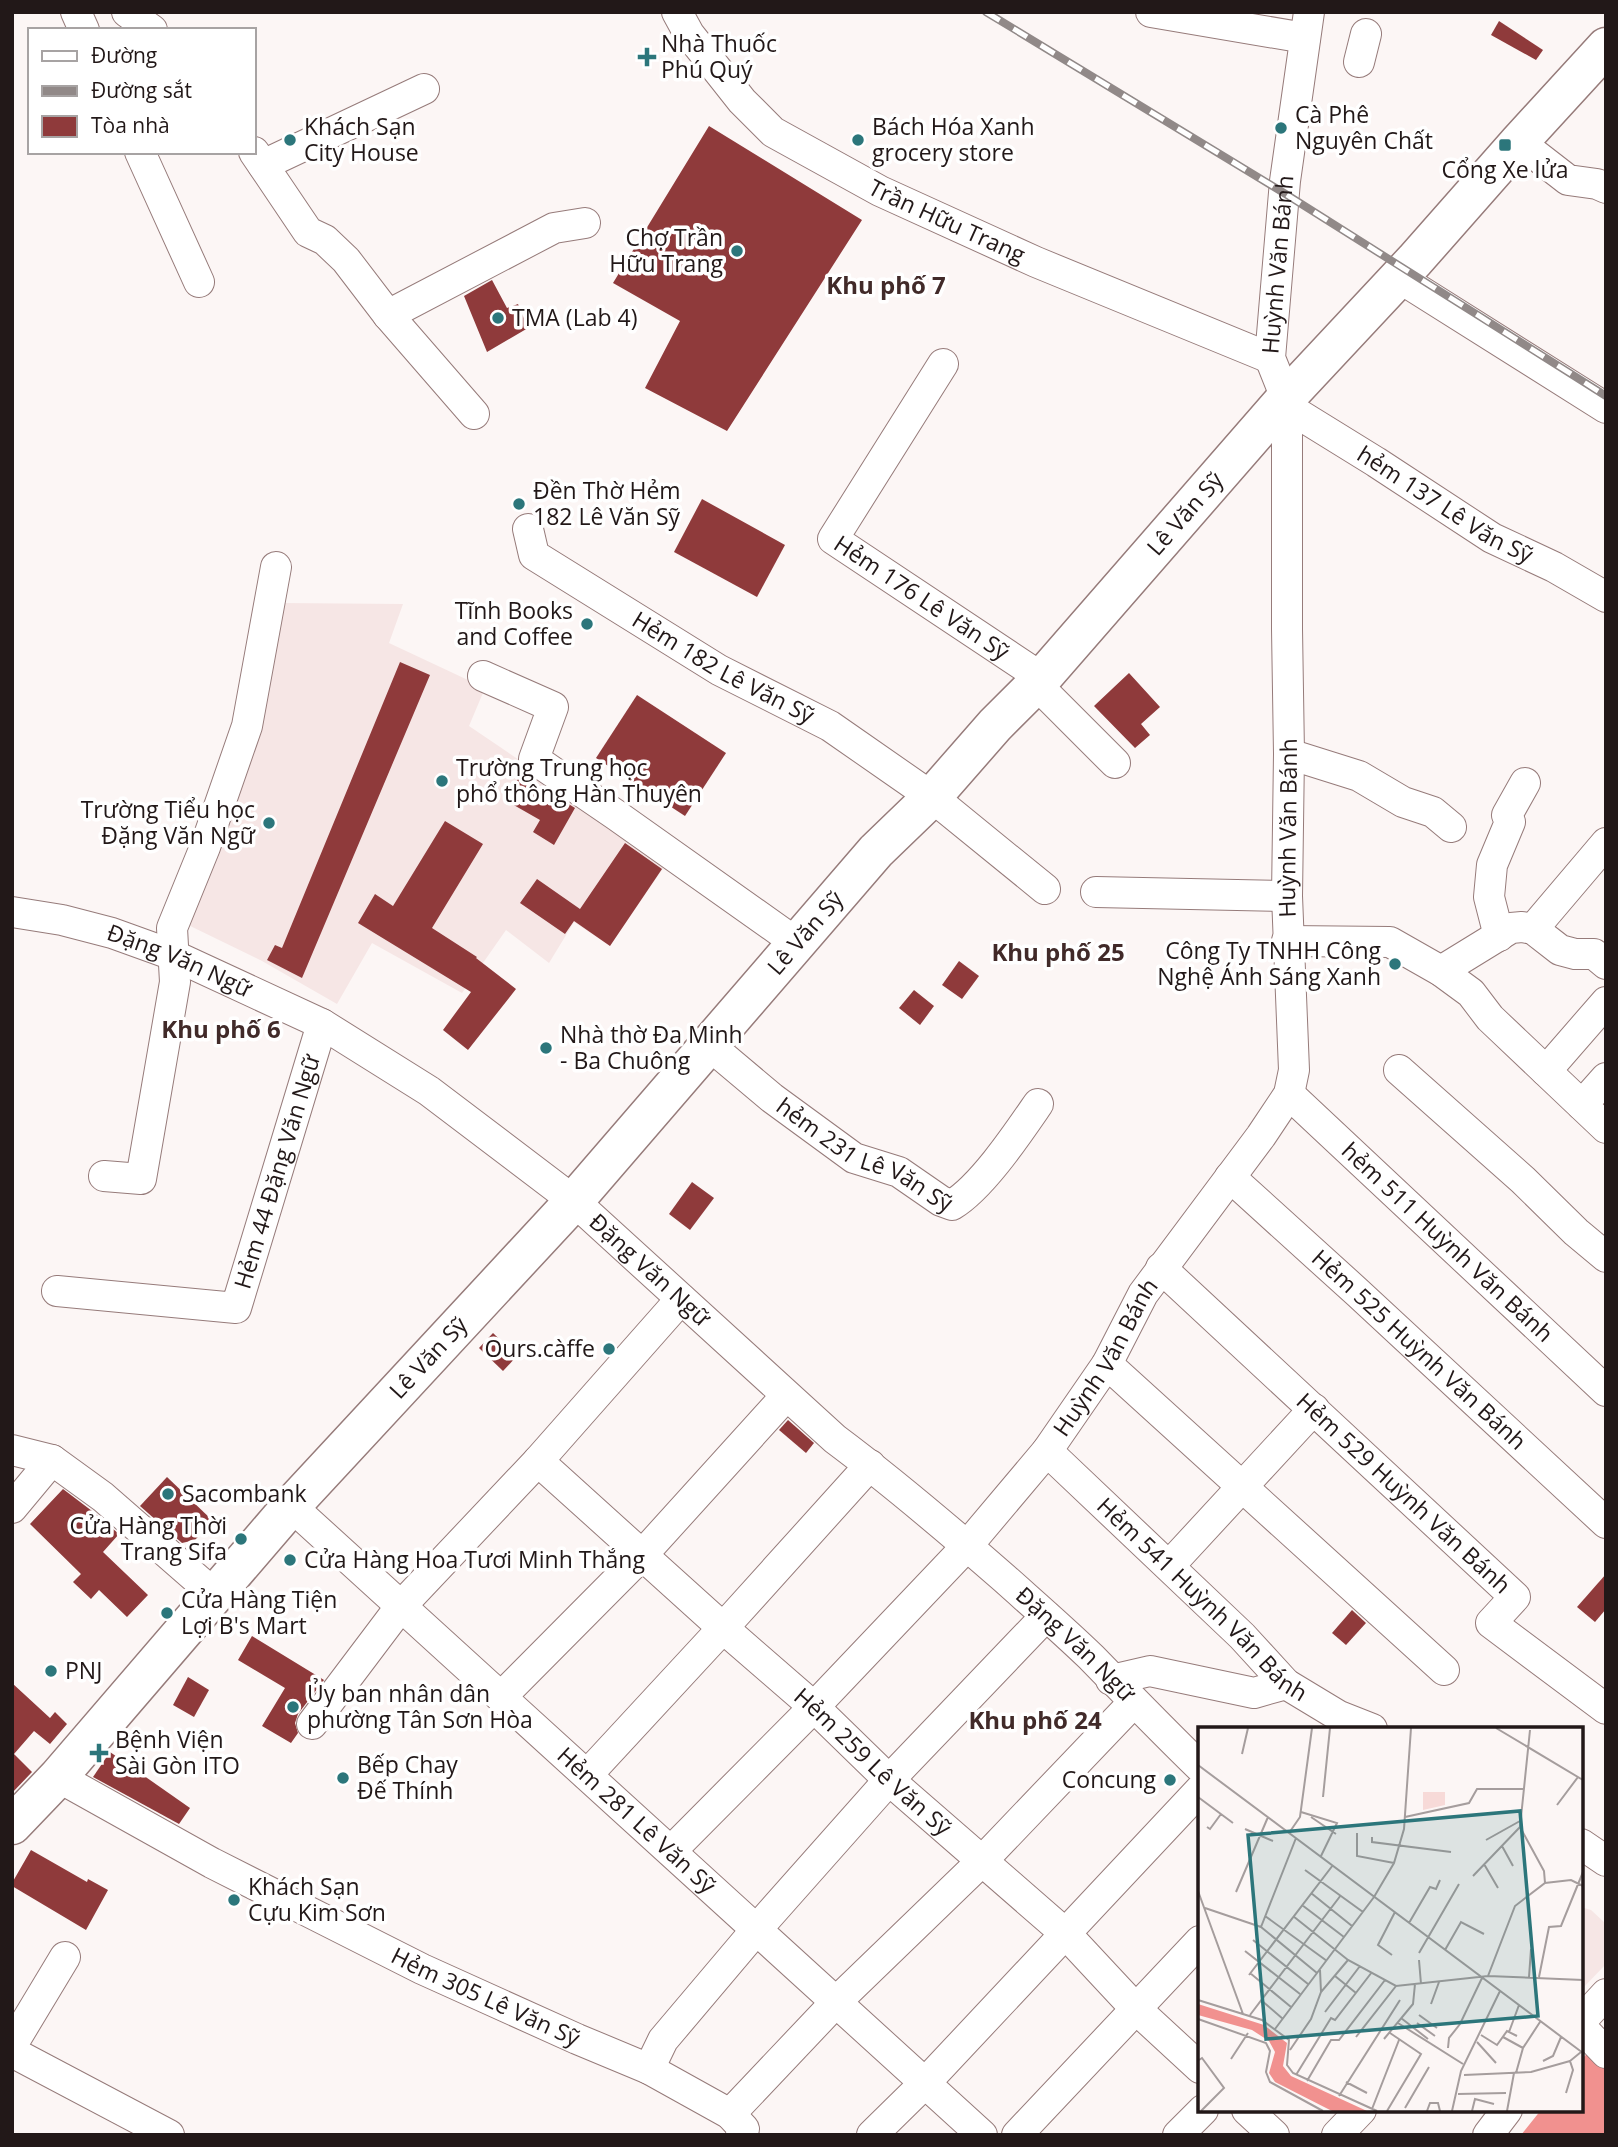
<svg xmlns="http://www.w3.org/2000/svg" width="1618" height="2147" viewBox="0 0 1618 2147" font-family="'Open Sans',sans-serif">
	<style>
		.built { fill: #f6e6e5 }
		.water { fill: #f1918f }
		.building { fill: #8f3a3b }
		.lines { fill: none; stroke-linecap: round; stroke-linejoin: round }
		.minor-casing { stroke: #967b7a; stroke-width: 32 }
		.major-casing { stroke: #967b7a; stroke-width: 41 }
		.minor { stroke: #fff; stroke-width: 30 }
		.major { stroke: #fff; stroke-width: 38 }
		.rail-casing { stroke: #918988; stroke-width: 8 }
		.rail { stroke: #fff; stroke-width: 5; stroke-dasharray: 16; stroke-linecap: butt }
		.poi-dot { fill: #2c767b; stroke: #fff; stroke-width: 2.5 }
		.labels { text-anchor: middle; stroke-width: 7; stroke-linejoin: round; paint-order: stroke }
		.poi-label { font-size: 23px; fill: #221818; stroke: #fff; text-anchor: start }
		.street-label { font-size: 23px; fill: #221818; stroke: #fff }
		.neighbourhood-label { font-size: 24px; font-weight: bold; fill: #412a29; stroke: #fff }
		.inset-road { fill: none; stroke: #a59d9d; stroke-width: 2 }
		.view { fill: #2c767b; fill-opacity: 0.15; stroke: #2c767b; stroke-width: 3.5 }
		.inset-edge { fill: none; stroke: #221818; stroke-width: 3.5 }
	</style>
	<rect width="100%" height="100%" fill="#fcf6f5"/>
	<!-- built -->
	<g class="built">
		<path d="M281,603L403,604L389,643L485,688L469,726L668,861L610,946L574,922L549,963L506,930L462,993L372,943L337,1004L262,961L182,922Z"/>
		<path d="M1581,1907L1591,1910L1606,1924V1964L1581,1990Z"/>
	</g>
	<!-- water -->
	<path class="water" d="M1606,2034V2135H1521L1541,2110H1581V2060Z"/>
	<!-- building -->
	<g class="building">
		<path d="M1499,21L1543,50L1536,60L1491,35Z"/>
		<path d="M709,126L862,220L727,431L645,388L680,321L613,283Z"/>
		<path d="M492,280L507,308L518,304L528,328L487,352L464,296Z"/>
		<path d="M702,499L785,545L757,597L674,552Z"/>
		<path d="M400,662L430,675L302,978L267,960L275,945L282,948Z"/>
		<path d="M1129,673L1160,707L1141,724L1150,735L1135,748L1094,706Z"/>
		<path d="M637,695L726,753L685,816L596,758Z"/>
		<path d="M521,774L575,808L554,845L533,832L540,820L505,800Z"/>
		<path d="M445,821L483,844L432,928L477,957L476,958L516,989L468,1050L443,1030L471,992L358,923L375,894L393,906Z"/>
		<path d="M625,843L662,869L610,946L574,921L565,934L520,903L537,879L580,909Z"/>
		<path d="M959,961L979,976L962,999L942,985Z"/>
		<path d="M914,990L934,1006L920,1025L899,1008Z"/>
		<path d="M692,1182L714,1198L690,1230L669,1214Z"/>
		<path d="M493,1333L517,1356L503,1371L479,1348Z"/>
		<path d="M788,1420L814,1443L806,1453L779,1430Z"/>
		<path d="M167,1477L213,1521L195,1540L182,1543L140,1506Z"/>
		<path d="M63,1489L92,1511L119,1534L103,1552L148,1595L127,1617L99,1590L91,1599L73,1582L81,1574L30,1524Z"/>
		<path d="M1606,1574V1609L1595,1622L1577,1607Z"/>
		<path d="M1352,1610L1366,1623L1346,1645L1332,1633Z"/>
		<path d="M252,1636L324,1680L298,1714L295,1723L298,1733L291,1743L262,1726L285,1688L238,1660Z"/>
		<path d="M188,1677L209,1690L194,1717L173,1705Z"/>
		<path d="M12,1683L50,1718L55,1712L67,1724L50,1744L34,1731L14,1754L32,1772L12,1793Z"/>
		<path d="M110,1752L190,1808L179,1824L93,1777Z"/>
		<path d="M31,1850L87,1882L88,1879L108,1890L86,1930L12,1886V1883Z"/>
	</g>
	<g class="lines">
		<!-- minor casing -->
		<g class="minor-casing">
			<g id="minor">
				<path d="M76,12L84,30"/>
				<path d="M127,12L152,30"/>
				<path id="s1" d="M677,12L689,34L742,101L773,132L880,191L1036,262L1270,358"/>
				<path d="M1151,12L1305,38"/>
				<path d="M1359,62L1366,34"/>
				<path d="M1519,142L1568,180L1597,184L1606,188"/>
				<path d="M140,152L199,282"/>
				<path d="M254,152L308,232L325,240L346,260L388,315L474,414"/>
				<path d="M263,165L424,89"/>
				<path d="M1398,277L1606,408"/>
				<path d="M388,315L554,228L585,223"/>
				<path id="s2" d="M943,364L833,539L1042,678"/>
				<path id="s3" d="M1287,407L1376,462L1492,538L1554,567L1606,597"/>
				<path id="s4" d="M528,529L534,555L719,670L830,726L932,797L1045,889"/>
				<path d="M483,676L553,707L534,759L616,815L798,944"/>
				<path d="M1036,684L1115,763"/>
				<path d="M1289,754L1359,776L1403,802L1433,812L1451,827"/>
				<path d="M1096,892L1287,896"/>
				<path id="s5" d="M12,912L62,920L112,933L173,955L322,1024L429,1091L574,1201L835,1439C894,1483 949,1530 1004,1578C1033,1604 1063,1630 1091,1657C1127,1694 1163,1731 1200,1767"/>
				<path d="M1533,929L1606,843"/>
				<path d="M1499,936L1489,897L1492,865L1510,822L1507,815L1525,783"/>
				<path d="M1287,941L1390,942L1441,971L1471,993L1490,1018L1606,1128"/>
				<path d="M1441,971L1511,928L1522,927L1533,929L1560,950L1575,954H1594L1606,964"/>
				<path id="s6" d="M709,1045L772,1098L854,1158L899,1172L941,1201L952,1205C982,1187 1018,1133 1038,1104"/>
				<path d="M1399,1070L1523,1180L1576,1232L1606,1257"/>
				<path d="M1546,1071L1606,1002"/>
				<path id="s7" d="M1289,1094L1606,1391"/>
				<path d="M1582,1105L1606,1078"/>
				<path d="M104,1176L141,1179L175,982L172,928L205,847L247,726L276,567"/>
				<path id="s8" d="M1230,1177L1358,1293L1606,1523"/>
				<path id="s9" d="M1161,1268L1515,1597L1491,1623L1606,1709"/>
				<path id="s10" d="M57,1291L236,1308L322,1024"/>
				<path d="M1107,1364L1444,1670"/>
				<path d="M12,1450L52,1460L103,1497L214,1594"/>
				<path id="s11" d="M1047,1451L1242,1636L1286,1684L1339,1716L1372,1729"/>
				<path id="s12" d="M538,1461L723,1628L814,1707L889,1780L1066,1934L1135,2008L1200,2068"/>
				<path id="s13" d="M291,1506L982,2135"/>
				<path d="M12,1508L52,1460"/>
				<path d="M1169,1566L1314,1409"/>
				<path d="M1111,1680L1150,1671L1254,1693L1286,1684"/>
				<path d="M501,1697L643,1554L786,1396"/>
				<path d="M312,1724L401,1606L538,1461L681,1299"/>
				<path d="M587,1775L723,1628L870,1465"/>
				<path id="s14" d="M58,1777L212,1863L422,1969L577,2039L649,2069L730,2114L744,2129L741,2135"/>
				<path d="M1581,1844L1606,1861"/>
				<path id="s15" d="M671,1851L814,1707L967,1546L1047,1451L1107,1364L1143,1294L1261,1136L1289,1094L1294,1070L1287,896L1289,754L1287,629V407L1286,398L1270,358L1285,181L1309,12"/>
				<path d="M1581,2021L1606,1994"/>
				<path d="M1581,2027L1606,2053"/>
				<path d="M12,2045L65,1957"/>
				<path d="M12,2052L169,2135"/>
				<path d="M649,2069L663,2040L756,1930L889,1780L1046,1616"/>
				<path d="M1247,2110L1274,2135"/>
				<path d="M730,2114L836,2002L982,1861L1133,1703"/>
				<path d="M872,2135L926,2082L1200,1790"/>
				<path d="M1017,2135L1200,1941"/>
				<path d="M1178,2135L1203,2110"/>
				<path d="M1337,2135L1361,2110"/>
				<path d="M1488,2135L1507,2110"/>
			</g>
		</g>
		<!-- major casing -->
		<g class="major-casing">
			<g id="major">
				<path id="s16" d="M12,1825L58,1777L291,1506L574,1201L876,851L932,797L995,725L1042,678L1286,398L1415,260L1519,142L1606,47"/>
			</g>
		</g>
		<!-- minor -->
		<use href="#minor" class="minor"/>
		<!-- major -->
		<use href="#major" class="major"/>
		<!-- rail casing -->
		<g class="rail-casing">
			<path id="rail" d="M986,12L1284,193L1606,396"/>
		</g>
		<!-- rail -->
		<use href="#rail" class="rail"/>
	</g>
	<!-- markers -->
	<g class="poi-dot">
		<path d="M643.5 46.5h7v7h7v7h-7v7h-7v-7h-7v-7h7z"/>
		<circle cx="1281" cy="128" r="7"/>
		<circle cx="290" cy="140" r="7"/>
		<circle cx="858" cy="140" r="7"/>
		<rect x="1498" y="138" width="14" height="14" rx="3.5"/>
		<circle cx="737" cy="251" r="7"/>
		<circle cx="498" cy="318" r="7"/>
		<circle cx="519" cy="504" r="7"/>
		<circle cx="587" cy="624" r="7"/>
		<circle cx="442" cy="781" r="7"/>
		<circle cx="269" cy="823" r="7"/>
		<circle cx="1395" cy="964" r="7"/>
		<circle cx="546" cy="1048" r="7"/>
		<circle cx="609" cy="1349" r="7"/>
		<circle cx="168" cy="1494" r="7"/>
		<circle cx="241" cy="1539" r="7"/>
		<circle cx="290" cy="1560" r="7"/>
		<circle cx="167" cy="1613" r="7"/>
		<circle cx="51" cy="1671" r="7"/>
		<circle cx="293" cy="1707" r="7"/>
		<path d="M95.5 1742.5h7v7h7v7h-7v7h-7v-7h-7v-7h7z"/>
		<circle cx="343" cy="1778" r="7"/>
		<circle cx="1170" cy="1780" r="7"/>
		<circle cx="234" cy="1900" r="7"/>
	</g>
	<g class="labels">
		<!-- poi labels -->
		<g class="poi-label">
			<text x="661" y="52">Nhà Thuốc<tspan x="661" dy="26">Phú Quý</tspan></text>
			<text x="1295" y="123">Cà Phê<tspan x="1295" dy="26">Nguyên Chất</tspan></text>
			<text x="304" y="135">Khách Sạn<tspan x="304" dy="26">City House</tspan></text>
			<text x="872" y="135">Bách Hóa Xanh<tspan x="872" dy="26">grocery store</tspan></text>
			<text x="1505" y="178" text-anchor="middle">Cổng Xe lửa</text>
			<text x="723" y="246" text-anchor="end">Chợ Trần<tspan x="723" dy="26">Hữu Trang</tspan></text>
			<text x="512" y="326">TMA (Lab 4)</text>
			<text x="533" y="499">Đền Thờ Hẻm<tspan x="533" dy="26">182 Lê Văn Sỹ</tspan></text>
			<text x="573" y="619" text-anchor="end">Tĩnh Books<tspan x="573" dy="26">and Coffee</tspan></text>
			<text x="456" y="776">Trường Trung học<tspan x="456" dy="26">phổ thông Hàn Thuyên</tspan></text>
			<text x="255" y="818" text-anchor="end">Trường Tiểu học<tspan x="255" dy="26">Đặng Văn Ngữ</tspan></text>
			<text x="1381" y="959" text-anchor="end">Công Ty TNHH Công<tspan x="1381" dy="26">Nghệ Ánh Sáng Xanh</tspan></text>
			<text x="560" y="1043">Nhà thờ Đa Minh<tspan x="560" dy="26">- Ba Chuông</tspan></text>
			<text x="595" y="1357" text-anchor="end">Ours.càffe</text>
			<text x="182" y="1502">Sacombank</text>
			<text x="227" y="1534" text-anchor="end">Cửa Hàng Thời<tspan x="227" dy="26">Trang Sifa</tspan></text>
			<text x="304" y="1568">Cửa Hàng Hoa Tươi Minh Thắng</text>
			<text x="181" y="1608">Cửa Hàng Tiện<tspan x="181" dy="26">Lợi B's Mart</tspan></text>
			<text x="65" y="1679">PNJ</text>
			<text x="307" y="1702">Ủy ban nhân dân<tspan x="307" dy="26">phường Tân Sơn Hòa</tspan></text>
			<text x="115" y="1748">Bệnh Viện<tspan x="115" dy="26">Sài Gòn ITO</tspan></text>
			<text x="357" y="1773">Bếp Chay<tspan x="357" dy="26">Đế Thính</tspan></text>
			<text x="1156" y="1788" text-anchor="end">Concung</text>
			<text x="248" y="1895">Khách Sạn<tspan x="248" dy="26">Cựu Kim Sơn</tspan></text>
		</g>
		<!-- street labels -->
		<g class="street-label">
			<text dy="8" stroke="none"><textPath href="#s1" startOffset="350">Trần Hữu Trang</textPath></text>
			<text dy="8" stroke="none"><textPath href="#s15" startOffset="1815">Huỳnh Văn Bánh</textPath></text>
			<text dy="8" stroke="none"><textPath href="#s3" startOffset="186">hẻm 137 Lê Văn Sỹ</textPath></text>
			<text dy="8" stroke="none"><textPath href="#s16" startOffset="1760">Lê Văn Sỹ</textPath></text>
			<text dy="8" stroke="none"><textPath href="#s2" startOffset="313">Hẻm 176 Lê Văn Sỹ</textPath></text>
			<text dy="8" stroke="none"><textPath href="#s4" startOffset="247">Hẻm 182 Lê Văn Sỹ</textPath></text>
			<text dy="8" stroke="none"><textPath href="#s15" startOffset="1248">Huỳnh Văn Bánh</textPath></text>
			<text dy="8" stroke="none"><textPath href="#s16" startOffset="1194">Lê Văn Sỹ</textPath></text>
			<text dy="8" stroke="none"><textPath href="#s5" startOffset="175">Đặng Văn Ngữ</textPath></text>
			<text dy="8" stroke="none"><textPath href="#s6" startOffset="192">hẻm 231 Lê Văn Sỹ</textPath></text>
			<text dy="8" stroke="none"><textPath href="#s10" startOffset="322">Hẻm 44 Đặng Văn Ngữ</textPath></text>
			<text dy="8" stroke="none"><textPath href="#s7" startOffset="217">hẻm 511 Huỳnh Văn Bánh</textPath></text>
			<text dy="8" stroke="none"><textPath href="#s5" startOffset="742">Đặng Văn Ngữ</textPath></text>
			<text dy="8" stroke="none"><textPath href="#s8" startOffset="256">Hẻm 525 Huỳnh Văn Bánh</textPath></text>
			<text dy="8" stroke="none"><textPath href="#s16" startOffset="626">Lê Văn Sỹ</textPath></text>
			<text dy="8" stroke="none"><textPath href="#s15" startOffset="660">Huỳnh Văn Bánh</textPath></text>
			<text dy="8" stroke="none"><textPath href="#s9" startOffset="331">Hẻm 529 Huỳnh Văn Bánh</textPath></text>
			<text dy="8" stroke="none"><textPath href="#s11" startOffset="215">Hẻm 541 Huỳnh Văn Bánh</textPath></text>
			<text dy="8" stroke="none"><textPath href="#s5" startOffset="1309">Đặng Văn Ngữ</textPath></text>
			<text dy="8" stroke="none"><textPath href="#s12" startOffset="450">Hẻm 259 Lê Văn Sỹ</textPath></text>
			<text dy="8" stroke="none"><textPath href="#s13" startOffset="467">Hẻm 281 Lê Văn Sỹ</textPath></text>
			<text dy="8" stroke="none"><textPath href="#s14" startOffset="481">Hẻm 305 Lê Văn Sỹ</textPath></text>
		</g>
		<!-- neighbourhood labels -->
		<g class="neighbourhood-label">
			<text x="886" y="294">Khu phố 7</text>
			<text x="1058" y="961">Khu phố 25</text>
			<text x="221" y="1038">Khu phố 6</text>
			<text x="1035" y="1729">Khu phố 24</text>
		</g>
	</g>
	<!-- overview -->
	<g transform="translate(1198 1727)">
		<rect width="385" height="385" fill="#fcf6f5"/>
		<path d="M225,65H247V78L225,83Z" fill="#f7dad8"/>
		<path d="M0,277L66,298L89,316L85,339L93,349L169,384H134L77,355L71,346L77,325L71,314L54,303L0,288Z" fill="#f1918f"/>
		<path class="inset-road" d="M298,1L385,53M44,27L50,1M0,38L385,326M0,70L35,96M125,70L132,1M359,78L380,50M103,85L139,96L123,129M113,90L138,107M207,90L271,76L279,62H325M9,100L12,102L23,87M322,100L332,3M322,100L346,144L347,156M47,102L75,114M91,106L102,90L114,1M159,106V129L196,136M174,110V115L253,125M288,113L322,94M304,119L315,139M286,137L300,161M107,143L165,185M275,149L322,100M0,164L45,287M38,165L70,90M113,166L154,199M104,178L146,210M7,181L63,200M67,189L129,234M95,189L150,233L198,259L290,249L385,253M211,196L232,160L238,162L242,153M63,200L98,111M63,200L119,246M55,213L110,257M247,223L263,195L286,207M47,224L102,267M221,226L261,157M194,228L180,218L197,185M221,233L223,257M122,243L123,265M52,246L93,280M51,248L135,138M137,249L158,266M290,249L317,179L347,156L373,153L385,159M331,250L333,222M341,250L351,200L363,199L385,145M0,273L64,293L91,313L89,338L95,346L179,384M63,273L85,292M233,277L241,255M127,285L162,239M52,288L143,168M221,288L239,301M203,291L230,312M0,292L68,316L72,324L68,345L72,355L125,384M200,296L265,337M219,296L237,309M77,302L176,170L196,136L206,102L213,1M311,305L321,278M283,308L299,318L309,304L319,309M158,310L198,259M305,310L325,321M186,312L215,277L217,257M279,315L298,336M250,321L251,311L262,297L284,251M92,323L113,292L123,265L150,233M33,332L50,306M1,333L4,331L26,361L3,384M345,334L355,329L363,310M318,346L325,321L342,295M98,348L133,291L137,293L174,245M266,348L333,345L372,334M109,354L133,313H141L187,253M148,355L169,366M368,366L375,343L372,334L383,325M260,367L308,366M141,369L202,273M207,381L231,340M174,382L201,313M189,384L223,327L192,306M229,384L232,376H240L242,384M254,384L263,344L302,264M274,384L277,372L296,377M309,384L316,346"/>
		<path class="view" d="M322,84L340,289L68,312L50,108Z"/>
		<rect width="385" height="385" class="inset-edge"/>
	</g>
	<!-- border -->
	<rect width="1618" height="2147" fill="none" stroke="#221818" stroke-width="28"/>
	<!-- legend -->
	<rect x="28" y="28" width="228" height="126" fill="#ffffff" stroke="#a7a3a3" stroke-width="2"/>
	<rect x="42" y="51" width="35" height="10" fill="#ffffff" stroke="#a7a3a3" stroke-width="2"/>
	<text x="91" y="63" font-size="21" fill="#221818">Đường</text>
	<rect x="42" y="86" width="35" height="10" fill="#918988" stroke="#a7a3a3" stroke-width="2"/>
	<text x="91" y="98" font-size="21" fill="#221818">Đường sắt</text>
	<rect x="42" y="116" width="35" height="21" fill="#8f3a3b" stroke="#a7a3a3" stroke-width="2"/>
	<text x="91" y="133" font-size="21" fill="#221818">Tòa nhà</text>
</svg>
